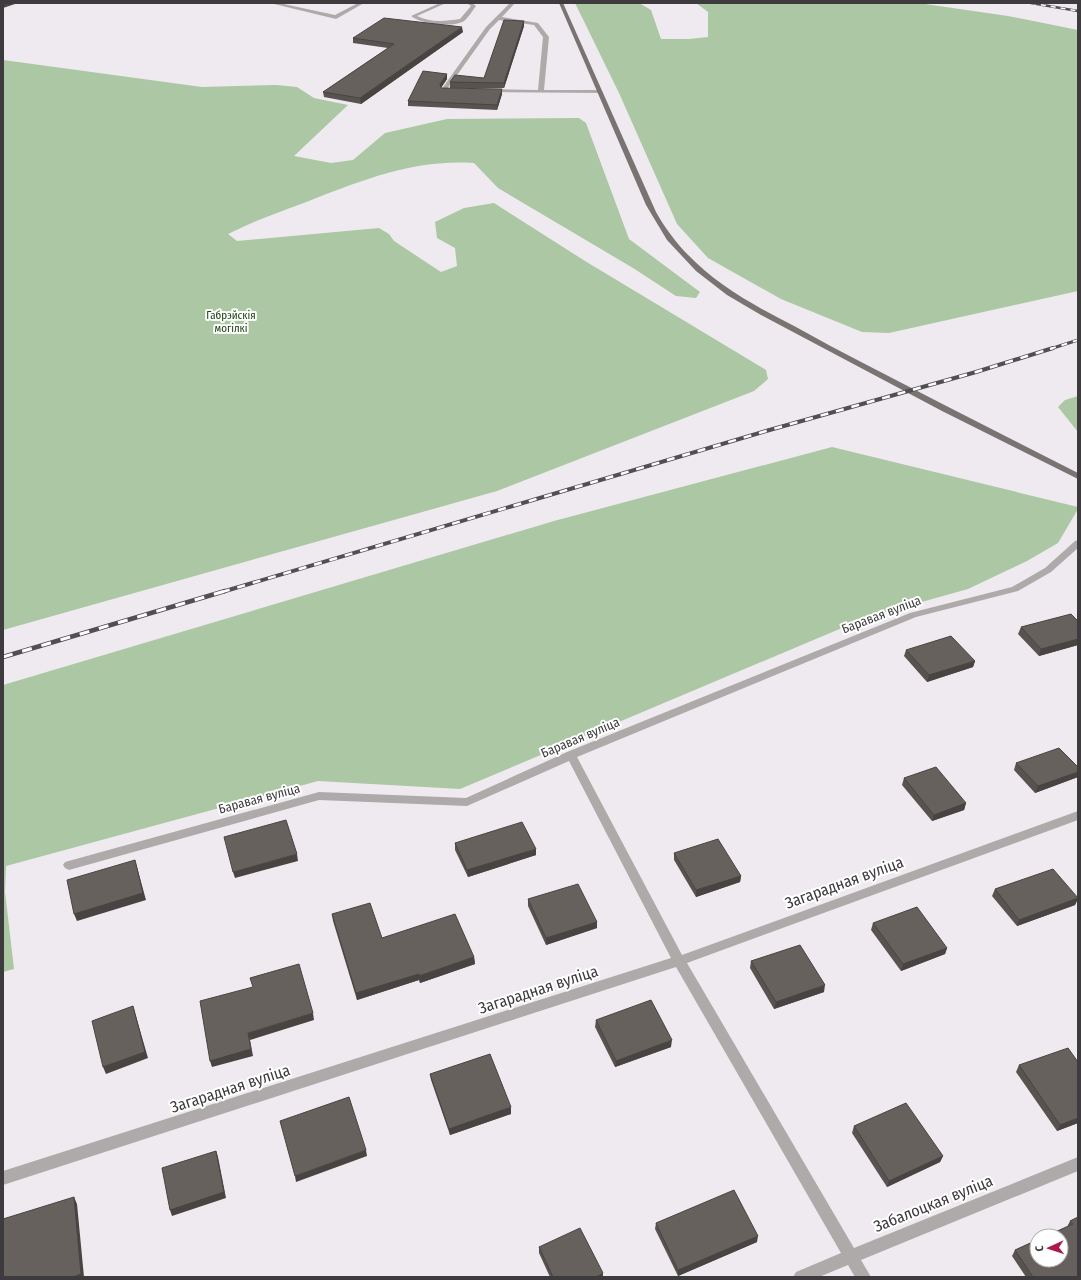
<svg xmlns="http://www.w3.org/2000/svg" width="1081" height="1280" viewBox="0 0 1081 1280" font-family="'Fira Sans Condensed',sans-serif">
	<style>
		.green { fill: #abc7a3 }
		.lines { fill: none; stroke-linecap: round; stroke-linejoin: round }
		.minor { fill: #adaaa9; fill-rule: evenodd }
		.major { fill: #797372; fill-rule: evenodd }
		.rail-far3-casing { stroke: #514f51; stroke-width: 2.5 }
		.rail-far2-casing { stroke: #514f51; stroke-width: 3 }
		.rail-far1-casing { stroke: #514f51; stroke-width: 4 }
		.rail-casing { stroke: #514f51; stroke-width: 4.5 }
		.rail-far3 { stroke: #fff; stroke-width: 1.5; stroke-dasharray: 5; stroke-linecap: butt }
		.rail-far2 { stroke: #fff; stroke-width: 2; stroke-dasharray: 6; stroke-linecap: butt }
		.rail-far1 { stroke: #fff; stroke-width: 2.5; stroke-dasharray: 8; stroke-linecap: butt }
		.rail { stroke: #fff; stroke-width: 3; stroke-dasharray: 10; stroke-linecap: butt }
		.wall { fill: #585350 }
		.shaded-wall { fill: #474441 }
		.building { fill: #66615d; stroke: #474441 }
		.labels { text-anchor: middle; stroke-width: 4; stroke-linejoin: round; paint-order: stroke }
		.far-park-label { font-size: 11px; fill: #1b420f; stroke: #fff }
		.street-label { font-size: 13px; fill: #3d3b3d; stroke: #fff }
		.near-street-label { font-size: 16px; fill: #3d3b3d; stroke: #fff }
	</style>
	<rect width="100%" height="100%" fill="#efeaef"/>
	<!-- green -->
	<g class="green">
		<path d="M575,3H639L651,10L661,39H689L708,37V12L696,3H918L1008,16L1078,30V291L889,333L862,332L781,299L708,258L677,224L619,93Z"/>
		<path d="M3,60L202,87L276,85L297,87L314,98L348,105L294,156L331,163L353,160L385,133L447,119L579,118L586,123L629,239L700,292L696,298L676,296L633,268L498,188L474,163C411,159 358,182 301,204C277,213 251,222 228,234L237,241L379,228L389,234L394,241L441,272L457,266L455,248L437,238L435,222L464,208L494,203L585,261L766,370L768,379L754,391L497,491L3,630Z"/>
		<path d="M1078,396V432L1058,407L1065,400Z"/>
		<path d="M832,447L1078,507V509L1058,543L1027,561L968,589L868,617L460,789L318,781L6,866L5,892L14,969L3,972V685L554,521Z"/>
	</g>
	<g class="lines">
		<!-- minor -->
		<g class="minor">
			<path d="M270,3H279L335,15L358,3H364L336,19Z"/>
			<path d="M440,3H446L417,16C431,23 446,21 460,19L471,6L467,3H472L476,6C473,10 468,18 464,21C453,28 420,24 411,16Z"/>
			<path d="M510,3H515L502,17L538,23L549,37L544,90H599L602,92L601,93L487,92L486,91L489,89L538,90L543,37L534,25L499,20L490,29L447,89L455,90V92H441V90L486,27Z"/>
			<path d="M1078,540V548L1051,572L1018,591L916,617L577,757L682,955L1078,811V820L687,963L854,1248L1078,1157V1171L861,1260L871,1277H855L848,1265L819,1277H793L796,1272L841,1253L676,967L3,1185V1171L671,958L569,761L467,806L319,800L69,870L65,868L63,865L65,862L319,792L466,798L567,752L910,613L1012,587L1045,568L1075,541Z"/>
		</g>
		<!-- major -->
		<path class="major" d="M559,3H563L656,212C688,269 739,298 796,327C819,340 842,352 865,364C936,401 1007,437 1078,473V479L942,411L761,315L727,295L696,271L667,240L646,205Z"/>
		<!-- rail-far3 casing -->
		<g class="rail-far3-casing">
			<path id="rail-far3" d="M1031,3L1078,11"/>
		</g>
		<!-- rail-far2 casing -->
		<g class="rail-far2-casing">
			<path id="rail-far2" d="M1050,349L1078,340"/>
		</g>
		<!-- rail-far1 casing -->
		<g class="rail-far1-casing">
			<path id="rail-far1" d="M222,592L766,431L976,372L1053,348"/>
		</g>
		<!-- rail casing -->
		<g class="rail-casing">
			<path id="rail" d="M3,657L225,591"/>
		</g>
		<!-- rail-far3 -->
		<use href="#rail-far3" class="rail-far3"/>
		<!-- rail-far2 -->
		<use href="#rail-far2" class="rail-far2"/>
		<!-- rail-far1 -->
		<use href="#rail-far1" class="rail-far1"/>
		<!-- rail -->
		<use href="#rail" class="rail"/>
	</g>
	<!-- wall -->
	<g class="wall">
		<path d="M524,21V26L504,88H450V82L484,78Z"/>
		<path d="M463,32L361,104L324,97L323,92L388,48L353,43V38Z"/>
		<path d="M447,74V79L441,88L502,94L497,110L408,106V101Z"/>
		<path d="M1078,621V645L1039,656L1018,634L1021,627Z"/>
		<path d="M906,650L975,661L973,667L927,682L904,656Z"/>
		<path d="M1016,763L1078,767V777L1035,793L1014,770Z"/>
		<path d="M904,778L966,803L964,810L932,821L902,785Z"/>
		<path d="M455,843L536,855L468,877L455,850Z"/>
		<path d="M674,853L741,876L740,882L696,897L674,860Z"/>
		<path d="M995,889L1078,898V899L1075,905L1017,926L992,896Z"/>
		<path d="M528,899L597,922V928L546,945L528,906Z"/>
		<path d="M332,914L382,938L474,957L475,964L420,983L419,980L357,1000L333,921Z"/>
		<path d="M873,923L947,948L945,954L901,971L871,930Z"/>
		<path d="M751,961L824,992L774,1009L750,968Z"/>
		<path d="M596,1020L671,1047L615,1067L595,1027Z"/>
		<path d="M1019,1065L1078,1123L1057,1131L1016,1072Z"/>
		<path d="M430,1074L511,1114L450,1135L431,1080Z"/>
		<path d="M854,1126L943,1156L940,1162L887,1187L852,1133Z"/>
		<path d="M1078,1217V1277H1026L1012,1256L1015,1250L1067,1227L1070,1221Z"/>
		<path d="M656,1223L757,1242L678,1276L655,1229Z"/>
		<path d="M539,1247L603,1277H550L539,1253Z"/>
	</g>
	<!-- shaded-wall -->
	<g class="shaded-wall">
		<path d="M3,3H18L3,8Z"/>
		<path d="M524,21V26L504,88V83Z"/>
		<path d="M462,27L463,32L361,104L360,98Z"/>
		<path d="M447,74V79L440,89V84Z"/>
		<path d="M502,89V94L497,110V105Z"/>
		<path d="M1078,639V645L1039,656L1041,649Z"/>
		<path d="M975,661L973,667L927,682L929,675Z"/>
		<path d="M1078,772V777L1035,793L1038,786Z"/>
		<path d="M966,803L964,810L932,821L934,815Z"/>
		<path d="M536,849V855L468,877L467,870Z"/>
		<path d="M297,854L298,861L235,878L233,872Z"/>
		<path d="M135,860L146,900L77,921L74,914Z"/>
		<path d="M741,876L740,882L696,897V890Z"/>
		<path d="M1078,898L1075,905L1017,926L1019,920Z"/>
		<path d="M597,922V928L546,945V938Z"/>
		<path d="M947,948L945,954L901,971L903,964Z"/>
		<path d="M474,957L475,964L420,983L419,976Z"/>
		<path d="M419,974V980L357,1000L356,993Z"/>
		<path d="M825,985L824,992L774,1009L776,1002Z"/>
		<path d="M133,1006L148,1058L106,1074L103,1067Z"/>
		<path d="M313,1013L314,1020L250,1040L253,1056L212,1067L210,1061L248,1033Z"/>
		<path d="M672,1040L671,1047L615,1067L616,1061Z"/>
		<path d="M511,1107V1114L450,1135L449,1129Z"/>
		<path d="M1078,1118V1123L1057,1131L1060,1125Z"/>
		<path d="M366,1150L367,1156L296,1182L295,1176Z"/>
		<path d="M216,1151L218,1157L226,1198L172,1216L170,1210Z"/>
		<path d="M943,1156L940,1162L887,1187L889,1181Z"/>
		<path d="M74,1197L77,1204L84,1277H73Z"/>
		<path d="M758,1236L757,1242L678,1276V1270Z"/>
		<path d="M603,1273V1277H596Z"/>
	</g>
	<!-- building -->
	<g class="building">
		<path d="M384,18L462,27L360,98L323,92L394,44L353,38Z"/>
		<path d="M504,20L524,21L504,83L450,82L455,75L484,78Z"/>
		<path d="M423,71L447,74L440,84L441,88L502,89L497,105L408,101Z"/>
		<path d="M1071,614L1078,621V639L1041,649L1021,627Z"/>
		<path d="M951,636L975,661L929,675L906,650Z"/>
		<path d="M1059,748L1078,767V772L1038,786L1016,763Z"/>
		<path d="M936,767L966,803L934,815L904,778Z"/>
		<path d="M286,820L297,854L233,872L224,837Z"/>
		<path d="M522,822L536,849L467,870L455,843Z"/>
		<path d="M718,839L741,876L696,890L674,853Z"/>
		<path d="M135,860L143,893L74,914L67,880Z"/>
		<path d="M1053,869L1078,898L1019,920L995,889Z"/>
		<path d="M578,884L597,922L546,938L528,899Z"/>
		<path d="M370,903L382,938L455,914L474,957L419,976V974L356,993L332,914Z"/>
		<path d="M917,907L947,948L903,964L873,923Z"/>
		<path d="M800,945L825,985L776,1002L751,961Z"/>
		<path d="M299,964L313,1013L248,1033L251,1049L210,1061L200,1001L253,987L250,978Z"/>
		<path d="M651,1000L672,1040L616,1061L596,1020Z"/>
		<path d="M133,1006L145,1052L103,1067L92,1021Z"/>
		<path d="M1068,1048L1078,1062V1118L1060,1125L1019,1065Z"/>
		<path d="M490,1054L511,1107L449,1129L430,1074Z"/>
		<path d="M349,1097L366,1150L295,1176L280,1121Z"/>
		<path d="M906,1103L943,1156L889,1181L854,1126Z"/>
		<path d="M216,1151L224,1192L170,1210L162,1168Z"/>
		<path d="M734,1190L758,1236L678,1270L656,1223Z"/>
		<path d="M74,1197L81,1274L73,1277H3V1219Z"/>
		<path d="M1078,1217V1277H1033L1015,1250L1037,1240V1260H1061V1236H1046L1073,1224L1070,1221Z"/>
		<path d="M580,1228L603,1273L596,1277H553L539,1247Z"/>
	</g>
	<g class="labels">
		<!-- far-park labels -->
		<g class="far-park-label">
			<text x="231" y="319">Габрэйскія<tspan x="231" dy="13">могілкі</tspan></text>
		</g>
		<!-- street labels -->
		<g class="street-label">
			<text transform="translate(881 614) rotate(-21)" y="5">Баравая вуліца</text>
			<text transform="translate(580 737) rotate(-23)" y="5">Баравая вуліца</text>
			<text transform="translate(259 798) rotate(-15)" y="5">Баравая вуліца</text>
		</g>
		<!-- near-street labels -->
		<g class="near-street-label">
			<text transform="translate(844 882) rotate(-20)" y="6">Загарадная вуліца</text>
			<text transform="translate(538 989) rotate(-18)" y="6">Загарадная вуліца</text>
			<text transform="translate(230 1088) rotate(-18)" y="6">Загарадная вуліца</text>
			<text transform="translate(933 1203) rotate(-22)" y="6">Забалоцкая вуліца</text>
		</g>
	</g>
	<!-- border -->
	<rect width="1081" height="1280" fill="none" stroke="#3d3b3d" stroke-width="8"/>
	<!-- north arrow -->
	<g transform="translate(1049 1248) rotate(267)"><circle r="19" fill="#ffffff" stroke="#b1b1b1"/>
	<path d="M0-3L7 15L0 10L-7 15Z" fill="#ac1949"/>
	<text y="-6" font-size="11" font-weight="bold" text-anchor="middle" fill="#3d3b3d">С</text>
	</g>
</svg>
